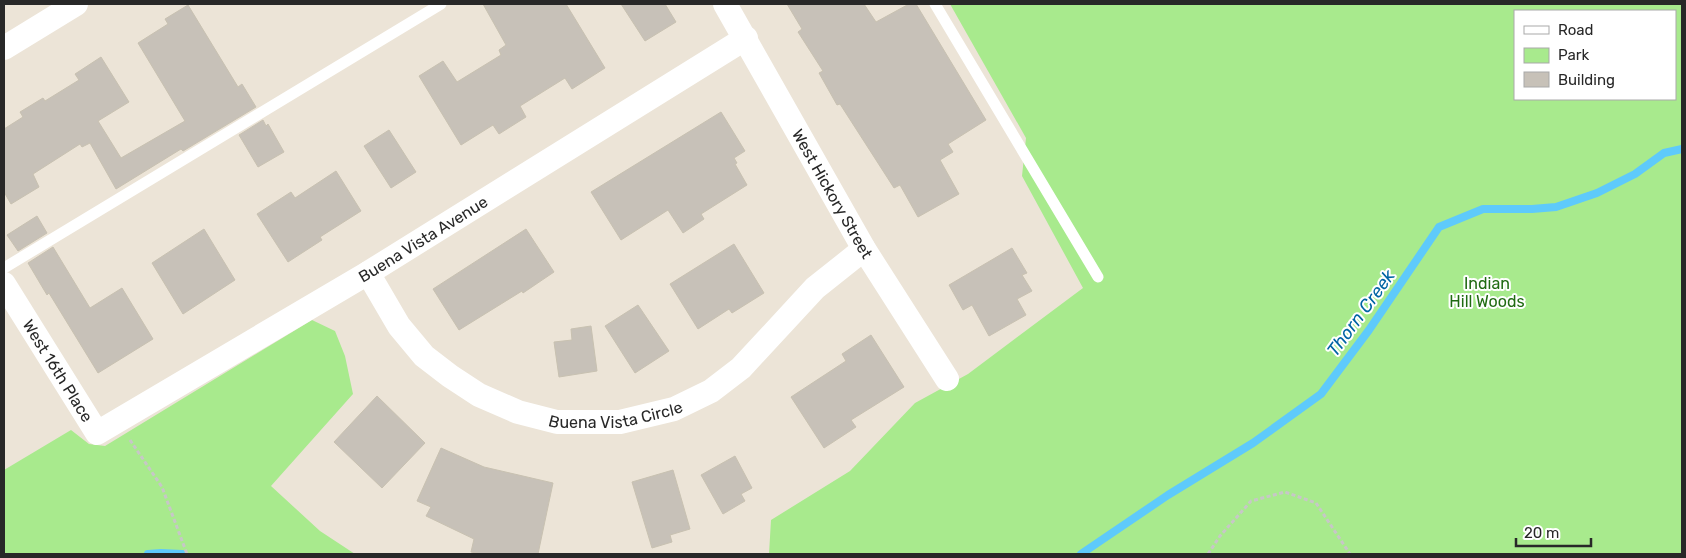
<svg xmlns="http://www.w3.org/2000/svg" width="1686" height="558" viewBox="0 0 1686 558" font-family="Rubik,sans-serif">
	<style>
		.green { fill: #a8ea8d; fill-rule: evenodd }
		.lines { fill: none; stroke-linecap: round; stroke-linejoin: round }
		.stream { stroke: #5ecafb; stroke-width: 8 }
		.building { fill: #c7c1b8; stroke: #c8c1b1 }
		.path { stroke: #c7c7c7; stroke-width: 3; stroke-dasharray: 4 2.5; stroke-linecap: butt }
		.service { stroke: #fff; stroke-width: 11 }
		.minor { stroke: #fff; stroke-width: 24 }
		.labels { text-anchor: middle; stroke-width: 4; stroke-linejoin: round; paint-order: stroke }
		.street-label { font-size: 16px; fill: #282828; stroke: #fff }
		.park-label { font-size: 16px; fill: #206b12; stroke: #fff }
		.water-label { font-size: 18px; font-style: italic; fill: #0064a4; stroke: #fff }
	</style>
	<rect width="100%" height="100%" fill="#ece4d7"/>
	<!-- green -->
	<g class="green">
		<path d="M950,4H1682V554H769L771,520L850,471L915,403L968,374L1083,288L1022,176L1026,138ZM1515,11H1675V99H1515Z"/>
		<path d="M312,320L335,331L345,356L353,394L271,486L320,531L355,554H4V470L71,430L89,444L105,446Z"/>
	</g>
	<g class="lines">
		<!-- stream -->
		<g class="stream">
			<path d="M148,554L161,553L182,554"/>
			<path d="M1081,554L1168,495L1253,443L1321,394L1369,330L1439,227L1483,209H1532L1556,207L1597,193L1635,174L1664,153L1682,149"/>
		</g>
	</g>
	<!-- building -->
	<g class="building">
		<path d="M483,4H566L605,68L572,89L565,78L520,106L526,117L499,134L493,125L461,145L419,76L443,61L457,82L501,55L499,50L506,45Z"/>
		<path d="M621,4H665L676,22L645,41Z"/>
		<path d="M787,4H864L876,22L909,4H916L986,120L948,144L953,152L940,160L959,194L918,217L900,185L894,188L840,104L837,105L819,73L823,71L798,32L802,29Z"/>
		<path d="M188,5L238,87L242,84L256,107L183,151L181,149L116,189L90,143L82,147L80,144L33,174L39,187L11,204L4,192V129L23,117L20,112L43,98L45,101L79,80L75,74L101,57L129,102L98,121L121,158L185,121L138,43L168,24L165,19Z"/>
		<path d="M721,112L745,151L734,158L737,163L735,164L747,185L701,214L704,219L683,233L668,210L621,240L591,192Z"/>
		<path d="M263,120L266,126L268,124L284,152L258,167L239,135Z"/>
		<path d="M389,130L416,172L391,188L364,146Z"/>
		<path d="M336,171L361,211L320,237L322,240L288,262L257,214L291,192L295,198Z"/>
		<path d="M37,216L47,233L18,251L7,235Z"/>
		<path d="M204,229L235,280L183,314L152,263Z"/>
		<path d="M526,229L554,272L523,293L522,291L459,330L433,289Z"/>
		<path d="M734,244L764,293L732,313L729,309L698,329L670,284Z"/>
		<path d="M53,247L90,308L122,288L153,339L98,373L49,293L47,295L28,263Z"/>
		<path d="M1012,248L1027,273L1022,275L1032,291L1017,299L1026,315L989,336L972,305L963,310L949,285Z"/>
		<path d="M638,305L669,351L635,373L605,326Z"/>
		<path d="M591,326L597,371L559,377L554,342L572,340L571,329Z"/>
		<path d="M871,335L904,387L851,420L856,427L824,448L791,397L846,361L842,354Z"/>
		<path d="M377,396L425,443L382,488L334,442Z"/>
		<path d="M441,448L484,467L553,483L538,554H482L471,552L474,539L426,516L431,507L417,501Z"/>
		<path d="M735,456L752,488L741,494L745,501L723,514L701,475Z"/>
		<path d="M673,470L690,529L670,535L672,542L652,548L632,482Z"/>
	</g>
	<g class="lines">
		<!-- path -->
		<g class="path">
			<path d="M130,440L162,487L187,554"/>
			<path d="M1208,554L1220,536L1251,501L1285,492L1316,503L1350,554"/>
		</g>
		<!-- service -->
		<g class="service">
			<path d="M935,4L1098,277"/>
			<path d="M4,268L441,4"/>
		</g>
		<!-- minor -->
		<g class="minor">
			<path id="s1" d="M725,4L864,249L947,379"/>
			<path d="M4,48L76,4"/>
			<path id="s2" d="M368,273L399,326L424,356L450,376L479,395L518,412L557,422H620L674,409L711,391L741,368L815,288L864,249"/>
			<path id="s3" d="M4,284L97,433L368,273L746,38"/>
		</g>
	</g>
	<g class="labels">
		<!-- street labels -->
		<g class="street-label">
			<text dy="6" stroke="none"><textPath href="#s1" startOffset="218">West Hickory Street</textPath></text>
			<text dy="6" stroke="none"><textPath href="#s3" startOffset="555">Buena Vista Avenue</textPath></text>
			<text dy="6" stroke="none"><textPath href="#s3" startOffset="102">West 16th Place</textPath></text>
			<text dy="6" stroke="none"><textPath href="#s2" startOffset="310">Buena Vista Circle</textPath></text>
		</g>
		<!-- park labels -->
		<g class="park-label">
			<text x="1487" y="289">Indian<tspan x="1487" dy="18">Hill Woods</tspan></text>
		</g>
		<!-- water labels -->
		<g class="water-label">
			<text transform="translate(1361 313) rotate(-54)" y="6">Thorn Creek</text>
		</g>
	</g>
	<!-- border -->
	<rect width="1686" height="558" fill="none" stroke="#282828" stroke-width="10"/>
	<!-- legend -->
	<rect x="1514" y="10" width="162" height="90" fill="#ffffff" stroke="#a9a9a9"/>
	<rect x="1524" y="26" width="25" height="8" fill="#ffffff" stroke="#a9a9a9"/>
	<text x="1558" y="35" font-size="15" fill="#282828">Road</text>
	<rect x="1524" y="48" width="25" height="15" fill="#a8ea8d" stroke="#a9a9a9"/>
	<text x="1558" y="60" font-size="15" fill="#282828">Park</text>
	<rect x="1524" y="72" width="25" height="15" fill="#c7c1b8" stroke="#a9a9a9"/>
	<text x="1558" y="85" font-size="15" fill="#282828">Building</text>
	<!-- scale -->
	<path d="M1516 538v8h75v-8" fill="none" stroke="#282828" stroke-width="2.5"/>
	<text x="1524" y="538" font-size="15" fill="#282828" stroke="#ffffff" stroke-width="4" paint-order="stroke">20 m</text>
</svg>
